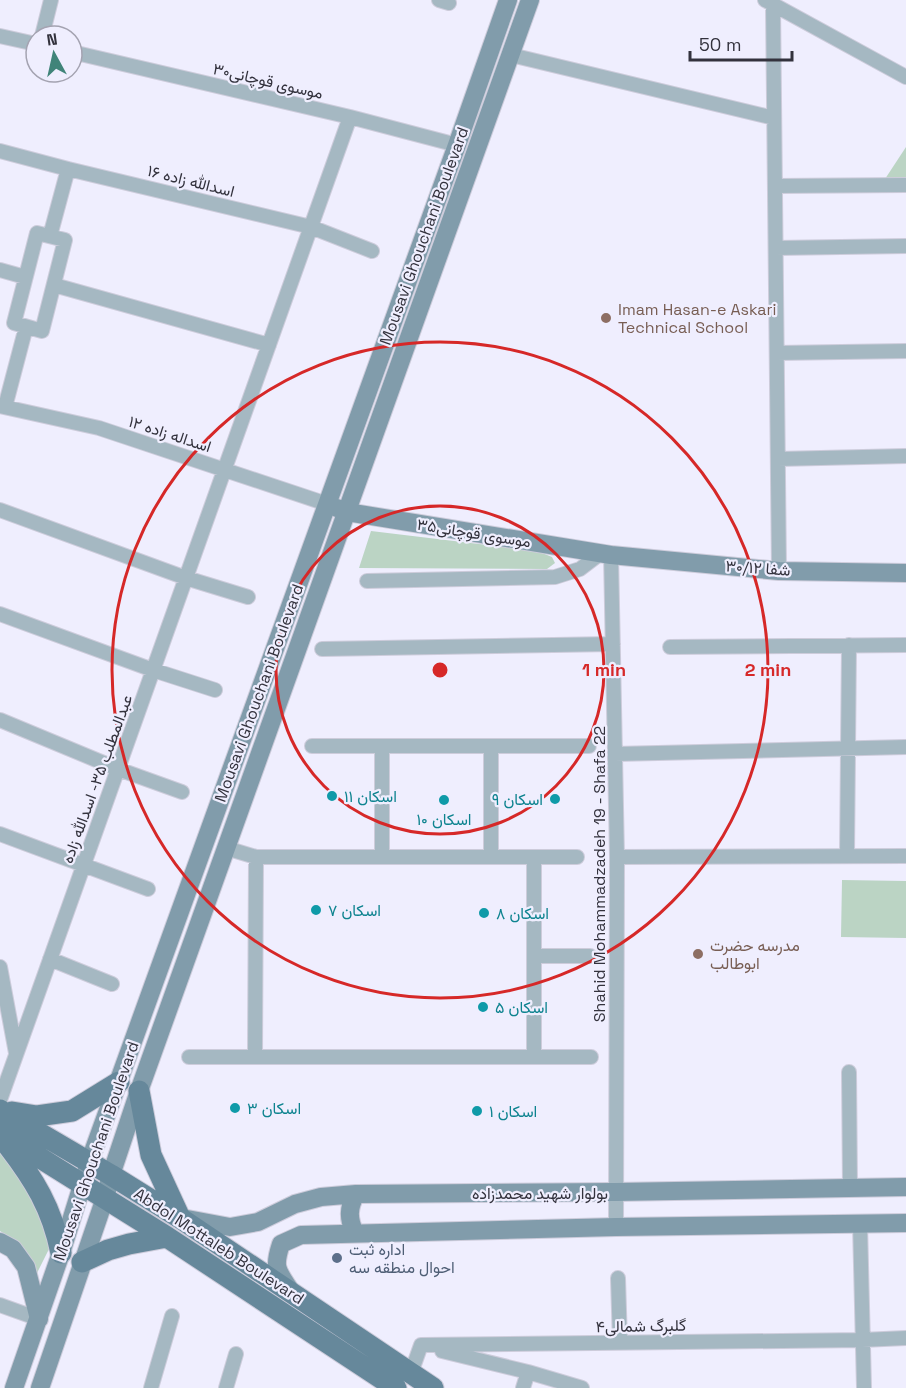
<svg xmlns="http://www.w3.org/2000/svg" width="906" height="1388" font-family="'Space Grotesk',Vazirmatn,sans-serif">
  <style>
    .green { fill: #bbd4c4 }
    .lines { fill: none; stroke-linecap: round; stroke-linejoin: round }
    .street-casing { stroke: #cdccdb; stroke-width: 16 }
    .secondary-casing { stroke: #cdccdb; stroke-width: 20 }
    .primary-casing { stroke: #cdccdb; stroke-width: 23 }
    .street { stroke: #a5b8c2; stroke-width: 14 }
    .secondary { stroke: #819cab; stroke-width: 18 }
    .primary { stroke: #66889b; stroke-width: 21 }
    .ring { fill: none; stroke: #d62828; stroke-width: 3 }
    .education-dot { fill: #8d6e63; stroke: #efeefe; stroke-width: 2 }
    .culture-dot { fill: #0f9aa8; stroke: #efeefe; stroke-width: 2 }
    .service-dot { fill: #5c6f8a; stroke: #efeefe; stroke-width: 2 }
    .labels { text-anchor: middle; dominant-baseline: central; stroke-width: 4.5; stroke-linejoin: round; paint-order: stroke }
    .street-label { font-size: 16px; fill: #33323d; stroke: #efeefe }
    .education-label { font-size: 16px; fill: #785e54; stroke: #efeefe; text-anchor: start }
    .culture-label { font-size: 16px; fill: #0d838f; stroke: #efeefe; text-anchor: start }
    .service-label { font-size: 16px; fill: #4e5e75; stroke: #efeefe; text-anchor: start }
    .centre { fill: #d62828; stroke: #efeefe; stroke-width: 3 }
    .ring-label { font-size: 18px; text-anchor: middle; font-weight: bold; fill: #d62828; stroke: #efeefe; stroke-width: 4.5; stroke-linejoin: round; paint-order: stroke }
  </style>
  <rect width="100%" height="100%" fill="#efeefe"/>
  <!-- green -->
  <path class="green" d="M906 147V179H885Z
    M371 531 537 551 552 557 555 563 547 569 359 568Z
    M842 880 906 881V938L841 937Z
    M0 1154 5 1156 47 1220 49 1249 37 1273C28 1253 18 1243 0 1231Z"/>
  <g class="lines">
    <!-- street casing -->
    <g class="street-casing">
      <path id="street" d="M439 0 449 3
        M765 0 906 77
        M773 5 779 571
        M0 36 36 44
        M42 36 51 0
        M72 52 350 117 457 145
        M511 55 774 118
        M0 151 68 169 311 227 372 251
        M775 186 906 185
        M37 233 65 240 42 331 14 323Z
        M50 236 68 169
        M776 248 906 246
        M0 270 25 277
        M54 285 269 345
        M777 353 906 351
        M0 406 99 428 327 504
        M5 407 26 327
        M778 459 906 456
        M0 510 186 578 248 597
        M611 555 617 857 616 1227
        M367 581 555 577 580 569 601 553
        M0 614 153 670 215 690
        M670 647 906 645
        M322 649 613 644
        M0 720 118 769 182 792
        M312 746H589
        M615 754 906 747
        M0 834 148 889
        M226 848 256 857H577
        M847 856 849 645
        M382 857V746
        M491 857V746
        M617 857 906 856
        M534 956H590
        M50 959 112 984
        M0 967 16 1053
        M189 1057H591
        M255 1057 256 857
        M534 1057V857
        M849 1072 850 1188
        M0 1100 350 117
        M860 1224 864 1388
        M618 1278 620 1343
        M0 1305 39 1319
        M421 1345 862 1340 906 1338
        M442 1351 528 1372 582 1388
        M411 1373 421 1345
        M151 1388 172 1316
        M226 1388 236 1354
        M523 1388 528 1372"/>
    </g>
    <!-- secondary casing -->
    <g class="secondary-casing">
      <path id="secondary" d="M337 508 347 512 611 555 779 571 906 573
        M182 1218 230 1227 258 1222 295 1204 321 1197 356 1194 615 1192 906 1187
        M355 1233C348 1219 348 1208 356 1194
        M0 1242 13 1249 26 1267 39 1319
        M290 1290C277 1270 273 1268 281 1244L301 1235 616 1227 906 1223
        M14 1388 61 1253 89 1163 457 145 508 0
        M40 1388 105 1198 111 1175 139 1091 530 0"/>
    </g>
    <!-- primary casing -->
    <g class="primary-casing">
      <path id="primary" d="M139 1091 151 1155 180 1218
        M0 1110 111 1175 180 1218 433 1388
        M12 1112 37 1116 72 1111 119 1082
        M0 1133 167 1237 396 1388
        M6 1143C34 1179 52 1208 61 1253
        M82 1262 108 1250 129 1244 167 1237"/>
    </g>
    <!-- street -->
    <use href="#street" class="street"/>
    <!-- secondary -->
    <use href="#secondary" class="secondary"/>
    <!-- primary -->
    <use href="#primary" class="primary"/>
  </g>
  <!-- distance rings -->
  <g class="ring">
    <circle cx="440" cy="670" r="164"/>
    <circle cx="440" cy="670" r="328"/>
  </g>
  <!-- markers -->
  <g class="education-dot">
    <circle cx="606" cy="318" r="6"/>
    <circle cx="698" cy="954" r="6"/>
  </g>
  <g class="culture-dot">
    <circle cx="332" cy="796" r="6"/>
    <circle cx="555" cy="799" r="6"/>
    <circle cx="444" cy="800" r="6"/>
    <circle cx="316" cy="910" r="6"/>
    <circle cx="484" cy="913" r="6"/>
    <circle cx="483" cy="1007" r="6"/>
    <circle cx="235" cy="1108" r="6"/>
    <circle cx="477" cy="1111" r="6"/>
  </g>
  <circle class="service-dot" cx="337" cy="1258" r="6"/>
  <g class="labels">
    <!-- street labels -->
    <g class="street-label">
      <text transform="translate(268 81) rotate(13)">موسوی قوچانی۳۰</text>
      <text transform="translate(191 181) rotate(14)">اسدالله زاده ۱۶</text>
      <text transform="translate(424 236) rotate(-70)">Mousavi Ghouchani Boulevard</text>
      <text transform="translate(170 434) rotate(18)">اسداله زاده ۱۲</text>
      <text transform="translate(474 533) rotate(9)">موسوی قوچانی۳۵</text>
      <text transform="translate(758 568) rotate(4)">شفا ۳۰/۱۲</text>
      <text transform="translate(259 693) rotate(-70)">Mousavi Ghouchani Boulevard</text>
      <text transform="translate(97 779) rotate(-70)">عبدالمطلب ۳۵- اسدالله زاده</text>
      <text transform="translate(599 874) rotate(-90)">Shahid Mohammadzadeh 19 - Shafa 22</text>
      <text transform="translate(96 1151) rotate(-71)">Mousavi Ghouchani Boulevard</text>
      <text x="540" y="1193">بولوار شهید محمدزاده</text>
      <text transform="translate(219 1246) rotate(33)">Abdol Mottaleb Boulevard</text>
      <text transform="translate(641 1326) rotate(-1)">گلبرگ شمالی۴</text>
    </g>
    <!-- education labels -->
    <g class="education-label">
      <text x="618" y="309">Imam Hasan-e Askari<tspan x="618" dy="18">Technical School</tspan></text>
      <text x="710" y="945">مدرسه حضرت<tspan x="710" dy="18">ابوطالب</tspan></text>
    </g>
    <!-- culture labels -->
    <g class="culture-label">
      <text x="344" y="796">اسکان ۱۱</text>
      <text x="543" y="799" text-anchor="end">اسکان ۹</text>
      <text x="444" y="819" text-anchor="middle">اسکان ۱۰</text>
      <text x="328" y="910">اسکان ۷</text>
      <text x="496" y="913">اسکان ۸</text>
      <text x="495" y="1007">اسکان ۵</text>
      <text x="247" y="1108">اسکان ۳</text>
      <text x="489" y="1111">اسکان ۱</text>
    </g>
    <!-- service labels -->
    <g class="service-label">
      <text x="349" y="1249">اداره ثبت<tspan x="349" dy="18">احوال منطقه سه</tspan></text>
    </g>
  </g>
  <circle cx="440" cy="670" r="9" class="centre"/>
  <g class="ring-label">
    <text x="604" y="676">1 min</text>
    <text x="768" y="676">2 min</text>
  </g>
  <!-- north arrow -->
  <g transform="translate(54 54) rotate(352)"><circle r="28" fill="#efeefe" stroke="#a4a3b1" stroke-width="1.5"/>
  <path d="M0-4.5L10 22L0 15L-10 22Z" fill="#408479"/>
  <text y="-9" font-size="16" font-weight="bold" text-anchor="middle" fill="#33323d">N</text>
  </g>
  <!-- scale -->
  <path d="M690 51v9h102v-9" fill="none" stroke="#33323d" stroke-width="3"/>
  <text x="699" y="51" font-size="18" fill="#33323d" stroke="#efeefe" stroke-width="4.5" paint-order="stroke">50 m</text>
</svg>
